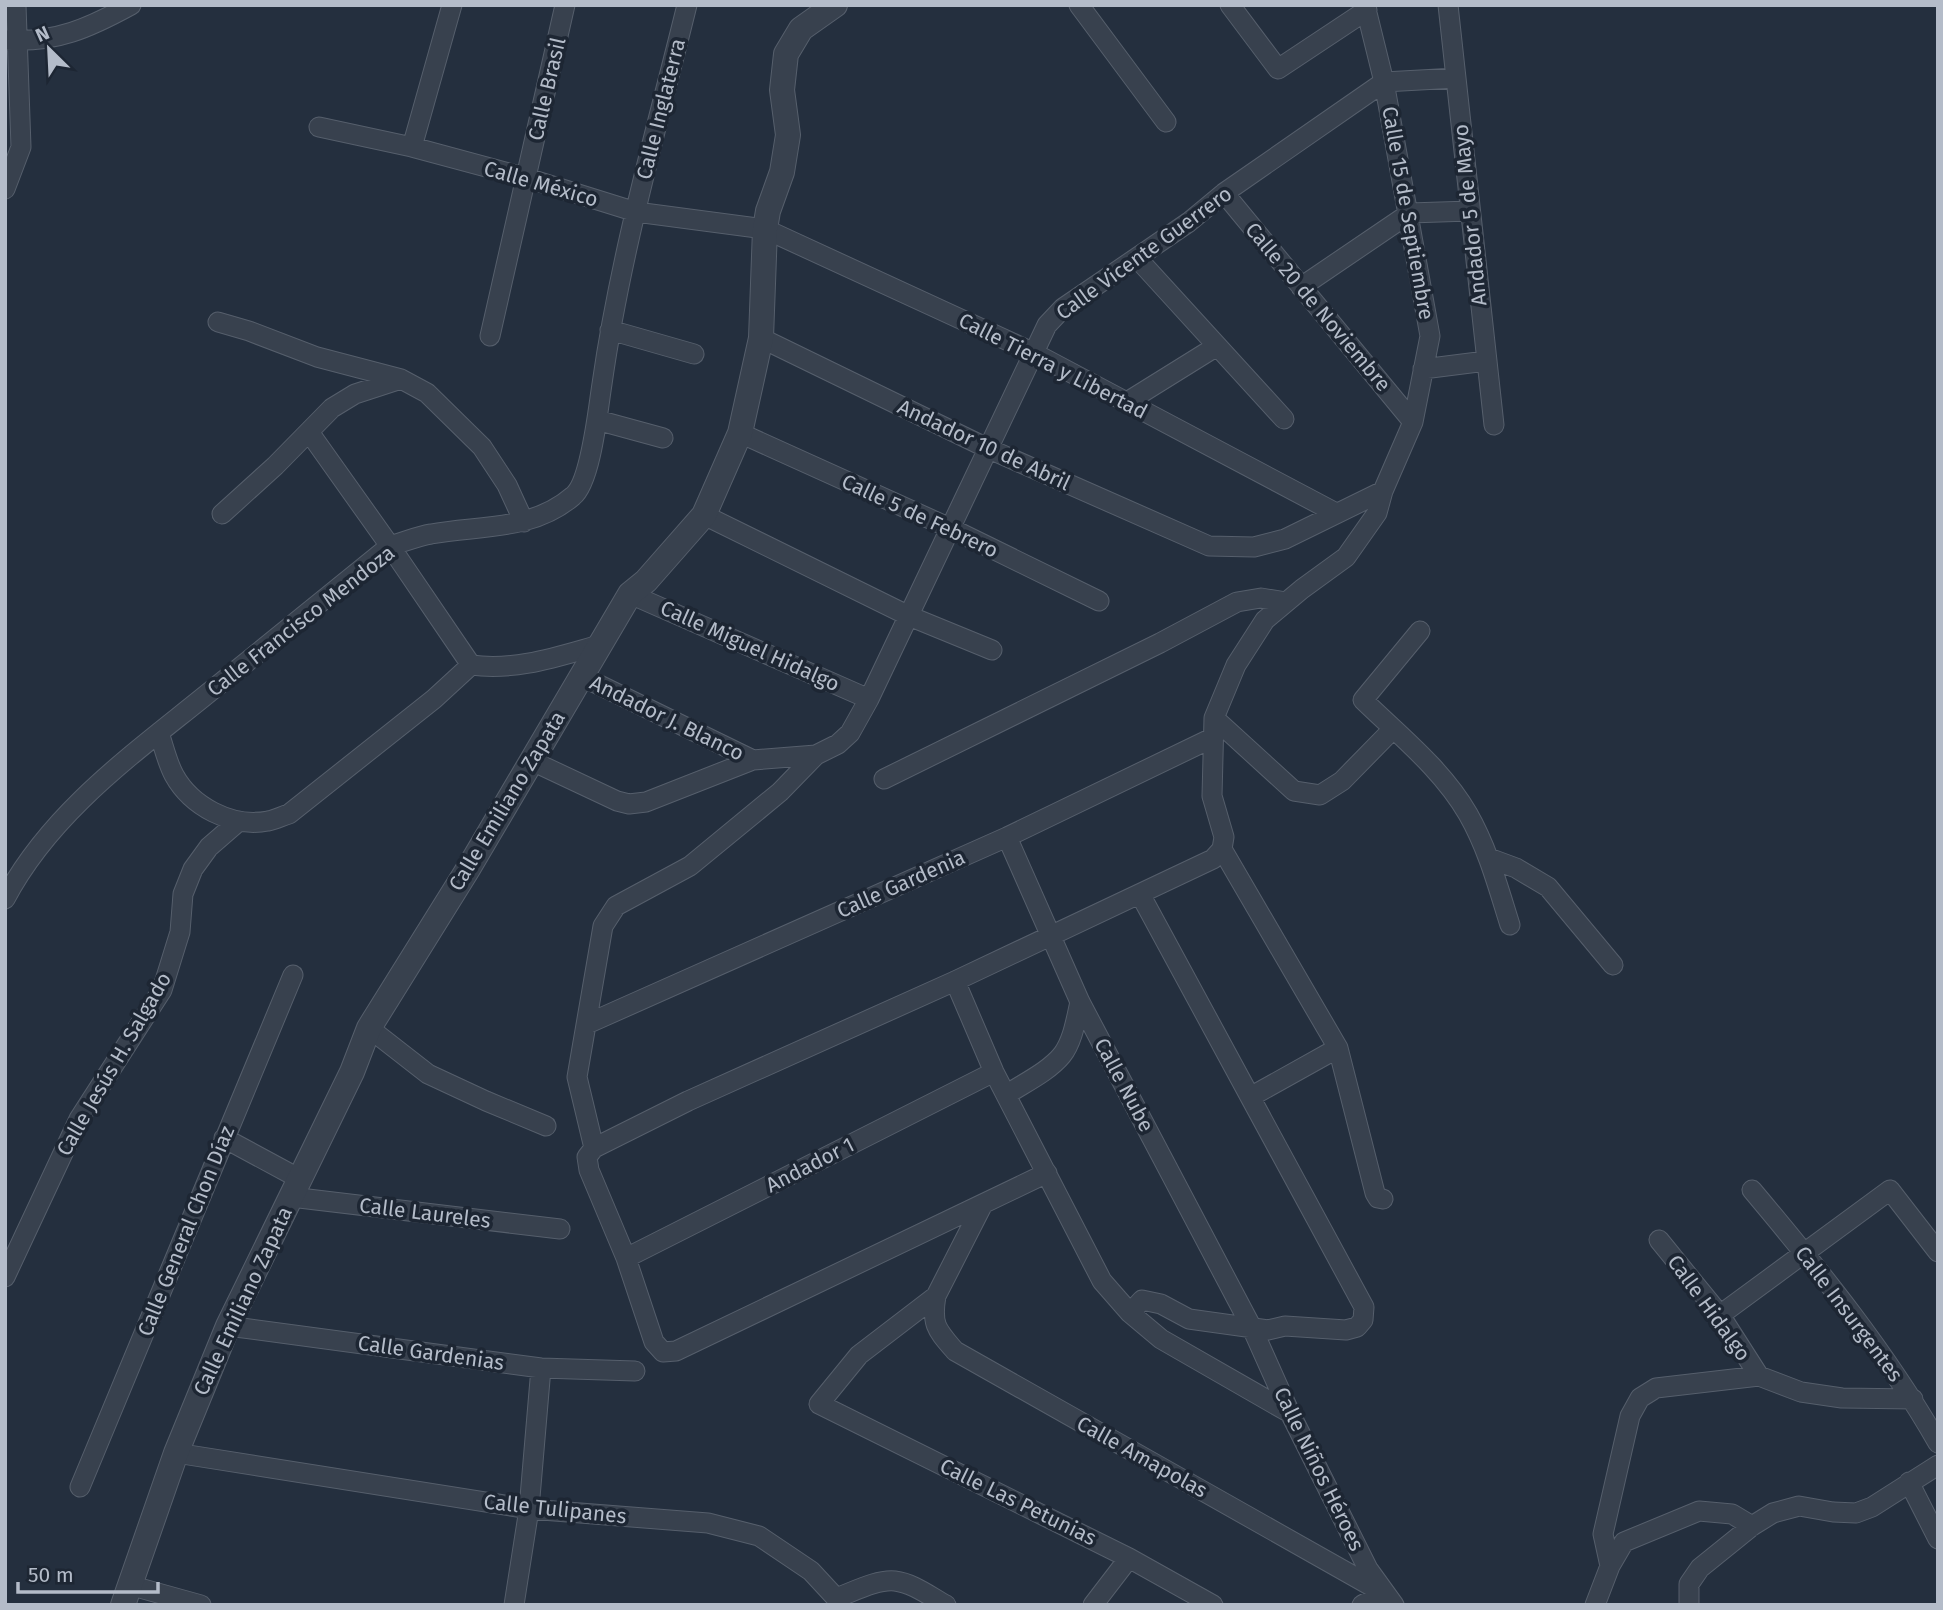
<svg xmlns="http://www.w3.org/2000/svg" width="1943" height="1610" font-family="'Fira Sans',sans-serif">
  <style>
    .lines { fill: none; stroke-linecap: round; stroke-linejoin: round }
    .minor-casing { stroke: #565f6c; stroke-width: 21 }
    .tertiary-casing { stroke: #565f6c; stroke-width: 26 }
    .minor { stroke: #38414e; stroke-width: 19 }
    .tertiary { stroke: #38414e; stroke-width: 24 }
    .labels { text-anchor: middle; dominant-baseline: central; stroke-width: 7; stroke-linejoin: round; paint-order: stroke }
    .street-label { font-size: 21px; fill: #b4bcc9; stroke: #1d2633 }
  </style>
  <rect width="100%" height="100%" fill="#242f3e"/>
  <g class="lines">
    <!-- minor casing -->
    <g class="minor-casing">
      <path id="minor" d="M1079 5 1166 122
        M1230 5 1278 69 1367 10
        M1365 5 1384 82 1430 336 1413 422 1383 491 1377 513 1346 557 1302 589 1265 620 1236 665 1214 718 1212 796 1224 837 1222 849 1338 1048 1375 1193 1378 1198 1383 1199
        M1448 5 1494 425
        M7 40C56 43 89 28 131 5
        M319 127 412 147 527 178 636 212 765 229 1032 352 1336 513
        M412 147 452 5
        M5 189 21 147 16 5
        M1224 193 1413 422
        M1137 258 1284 419
        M1301 287 1410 213 1470 211
        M218 322 249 331 317 357 401 379 427 393 482 447 507 485 524 522
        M610 330 694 354
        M490 336 565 5
        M761 338 987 448 1209 546 1254 547 1285 539 1383 491
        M1423 369 1486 361
        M1127 402 1217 346
        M597 420 663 438
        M309 432 390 546 471 665
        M740 433 950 528 1099 601
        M222 514 275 466 332 408 355 394 401 379
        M704 515 909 616 992 650
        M630 594 869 699
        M1420 631 1363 700C1400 736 1442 769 1468 814 1488 849 1498 887 1510 925
        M581 676 753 760
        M1214 718 1294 791 1320 795 1342 781 1393 729
        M159 733C164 747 167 762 174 775 191 806 231 828 268 821 275 820 282 816 289 814L434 699 471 665C516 671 556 657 599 645
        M532 761 617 801 629 804 646 802 753 760 816 755 838 744 850 733 869 699 1047 325 1063 308 1189 222 1224 193 1384 82 1456 78
        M884 779 1160 643 1237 602 1261 598 1286 602
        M1007 837 1080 1002 1252 1328 1290 1413 1368 1569 1394 1605
        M1489 858 1516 868 1548 887 1613 965
        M5 899C49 815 129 757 201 699 264 648 327 597 390 546 404 542 418 536 431 534 480 525 533 531 573 496 591 482 598 409 602 384 620 256 656 131 687 5
        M955 981 994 1072 1102 1281 1130 1313 1161 1339 1290 1413
        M587 1024 1007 837 1212 738
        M369 1028 428 1074 486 1101 546 1126
        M1006 1095C1024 1083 1048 1072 1062 1055 1073 1041 1076 1019 1080 1002
        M1252 1096 1338 1048
        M224 1138 300 1179
        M594 1148 577 1077 603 926 616 906 690 866 780 792 816 755
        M1047 1173 676 1351 663 1352 654 1342 626 1258 589 1170 587 1157 594 1148 688 1101 955 981 1213 859 1222 849
        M1752 1190C1820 1271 1886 1352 1938 1443
        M291 1197 560 1229
        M983 1204 936 1296 859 1355 819 1404 1129 1558 1213 1605
        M1659 1240 1720 1315 1759 1376
        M626 1258 994 1072
        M5 1277 79 1119 162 990 180 932 183 894 193 869 209 847 239 821
        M936 1296C931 1325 937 1330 955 1351L1380 1591
        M1130 1313 1142 1300 1161 1304 1189 1319 1268 1330 1285 1326 1346 1330 1357 1327 1363 1320 1364 1307 1140 894
        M1720 1315 1890 1190 1938 1252
        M228 1326 541 1368 635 1371
        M176 1453 529 1509 708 1523 759 1536 811 1571 836 1598C853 1592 877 1579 895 1581 913 1583 931 1597 946 1605
        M1909 1482 1938 1539
        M80 1487 293 975
        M1610 1566 1603 1534 1630 1416 1640 1398 1656 1388 1759 1376 1801 1392 1842 1398 1913 1399
        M129 1585 201 1605
        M514 1605 529 1509 541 1368
        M1093 1605 1129 1558
        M1362 1605 1384 1593
        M1595 1605 1610 1566 1624 1542 1699 1511 1732 1514 1752 1526
        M1689 1605V1584L1700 1568 1752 1526 1773 1513 1799 1506 1833 1512 1856 1513 1872 1507 1938 1465"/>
    </g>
    <!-- tertiary casing -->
    <g class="tertiary-casing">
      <path id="tertiary" d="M123 1605 176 1453 228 1326 352 1072 369 1028 468 869 630 594 646 581 704 515 740 433 761 338 765 229 768 211 782 172 788 135 782 90 786 54 801 29 835 5"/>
    </g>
    <!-- minor -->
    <use href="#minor" class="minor"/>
    <!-- tertiary -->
    <use href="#tertiary" class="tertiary"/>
  </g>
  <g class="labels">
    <!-- street labels -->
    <g class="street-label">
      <text transform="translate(547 89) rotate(-77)">Calle Brasil</text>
      <text transform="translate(661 109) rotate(-76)">Calle Inglaterra</text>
      <text transform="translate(541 184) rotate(16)">Calle México</text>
      <text transform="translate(1408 213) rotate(80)">Calle 15 de Septiembre</text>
      <text transform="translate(1470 215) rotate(-96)">Andador 5 de Mayo</text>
      <text transform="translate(1144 253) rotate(-36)">Calle Vicente Guerrero</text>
      <text transform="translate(1318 307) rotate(50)">Calle 20 de Noviembre</text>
      <text transform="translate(1053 366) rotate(27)">Calle Tierra y Libertad</text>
      <text transform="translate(984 445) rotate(25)">Andador 10 de Abril</text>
      <text transform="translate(920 516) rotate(25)">Calle 5 de Febrero</text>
      <text transform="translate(301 621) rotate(-38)">Calle Francisco Mendoza</text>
      <text transform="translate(750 646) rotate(24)">Calle Miguel Hidalgo</text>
      <text transform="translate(667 718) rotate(26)">Andador J. Blanco</text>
      <text transform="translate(507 801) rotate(-59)">Calle Emiliano Zapata</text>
      <text transform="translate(901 884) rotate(-24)">Calle Gardenia</text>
      <text transform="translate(114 1064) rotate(-60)">Calle Jesús H. Salgado</text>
      <text transform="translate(1124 1085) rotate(62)">Calle Nube</text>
      <text transform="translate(810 1165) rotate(-27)">Andador 1</text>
      <text transform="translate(425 1213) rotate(7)">Calle Laureles</text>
      <text transform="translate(186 1231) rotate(-68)">Calle General Chon Díaz</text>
      <text transform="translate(243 1301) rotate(-65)">Calle Emiliano Zapata</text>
      <text transform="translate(1709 1308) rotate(54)">Calle Hidalgo</text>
      <text transform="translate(1849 1314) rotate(53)">Calle Insurgentes</text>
      <text transform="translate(431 1353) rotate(8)">Calle Gardenias</text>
      <text transform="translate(1142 1457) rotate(29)">Calle Amapolas</text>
      <text transform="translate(1319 1469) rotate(64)">Calle Niños Héroes</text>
      <text transform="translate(1018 1502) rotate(26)">Calle Las Petunias</text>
      <text transform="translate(555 1509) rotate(6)">Calle Tulipanes</text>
    </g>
  </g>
  <!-- border -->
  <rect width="1943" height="1610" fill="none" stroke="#b4bcc9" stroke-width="14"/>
  <!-- north arrow -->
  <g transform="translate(49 49) rotate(336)" stroke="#1d2633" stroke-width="5" paint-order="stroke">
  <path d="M0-5L12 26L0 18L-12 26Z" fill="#b4bcc9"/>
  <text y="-10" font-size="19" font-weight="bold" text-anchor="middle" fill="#b4bcc9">N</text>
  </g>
  <!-- scale -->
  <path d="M18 1582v10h140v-10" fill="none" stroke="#b4bcc9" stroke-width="3.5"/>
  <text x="28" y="1582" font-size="21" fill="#b4bcc9" stroke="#1d2633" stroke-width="5" paint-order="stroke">50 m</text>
</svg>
